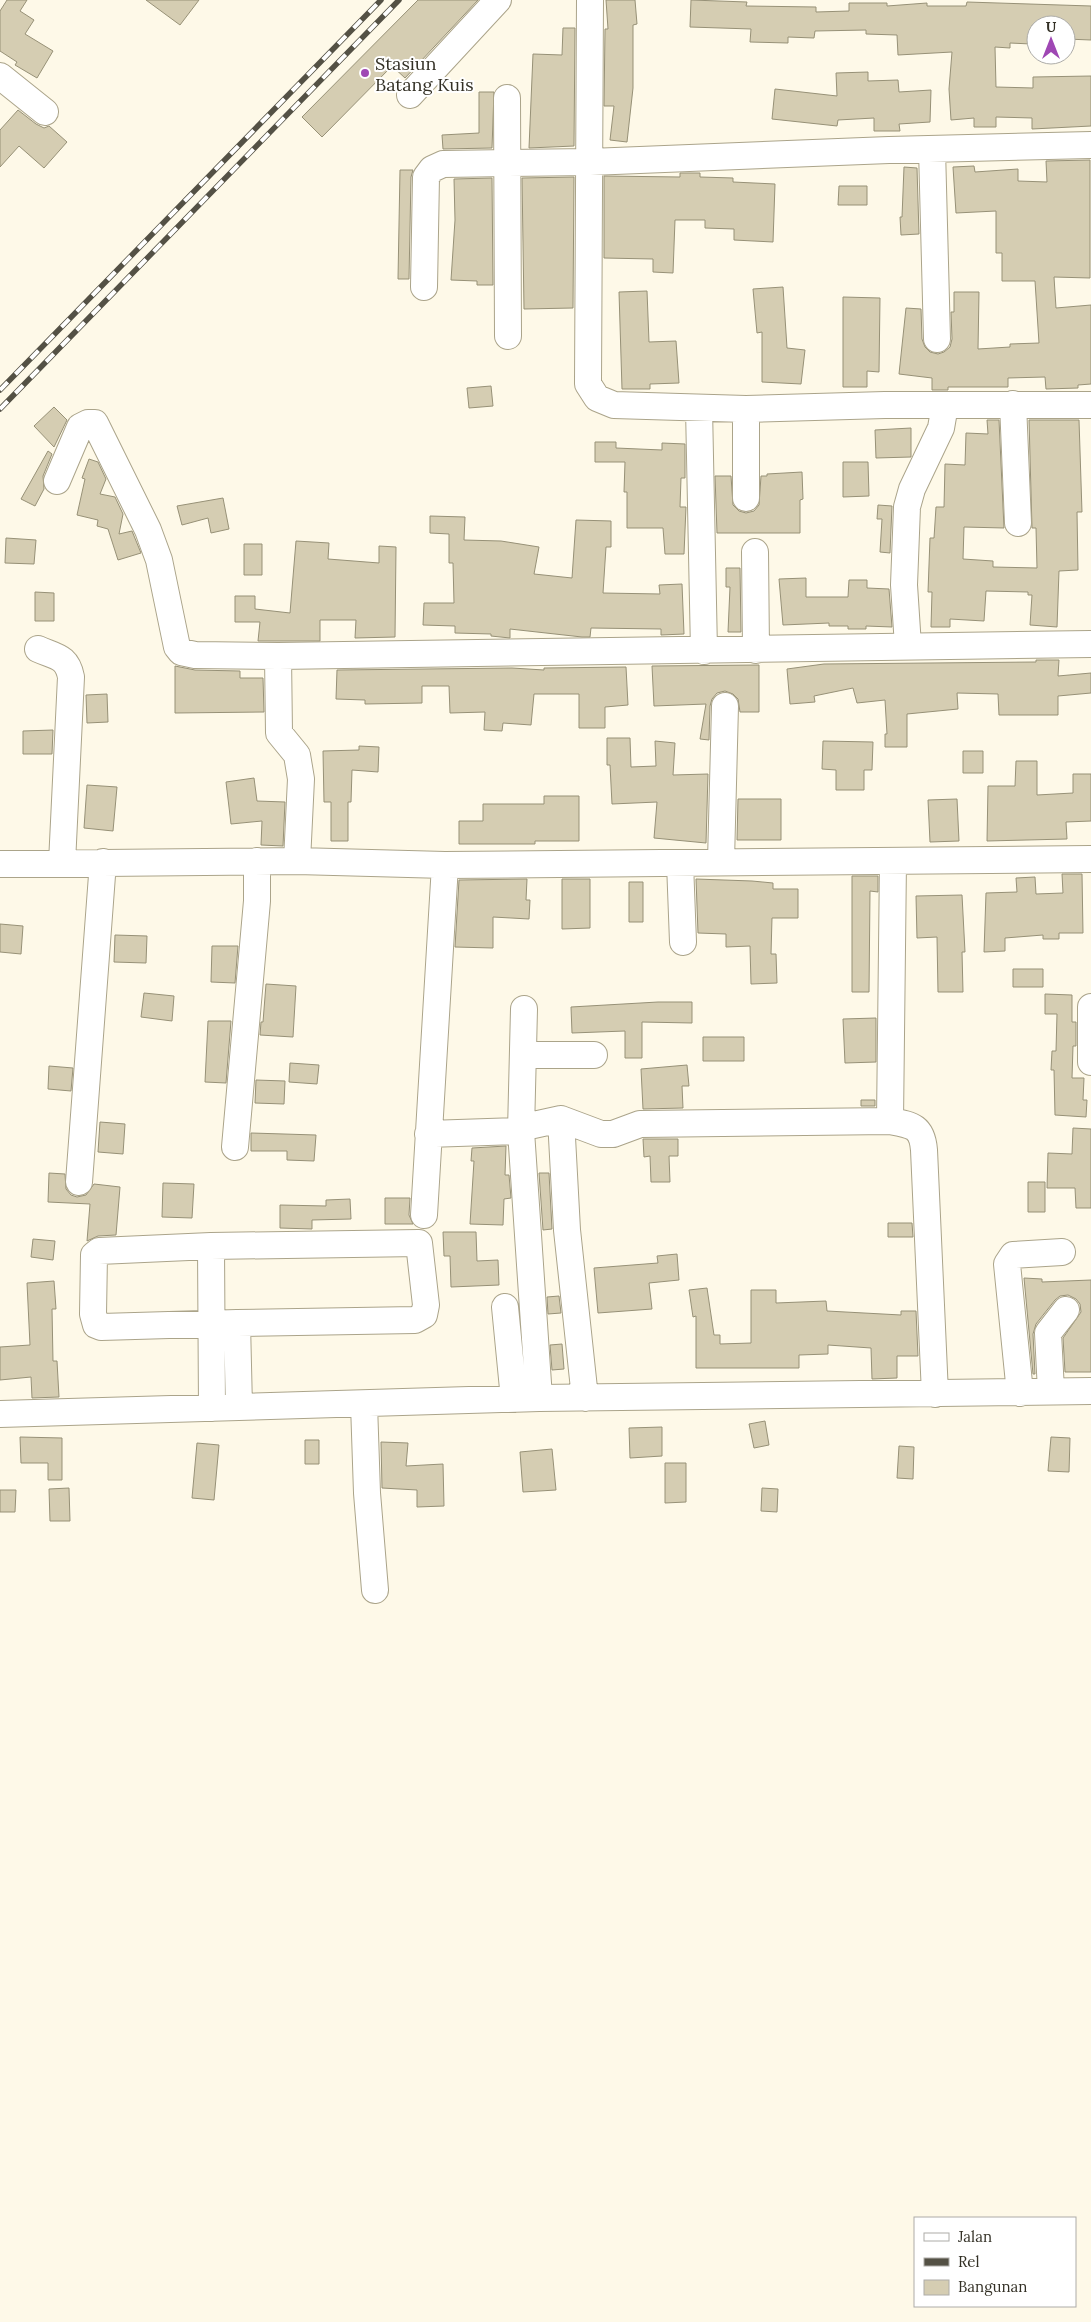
<svg xmlns="http://www.w3.org/2000/svg" width="1091" height="2322" font-family="Lora,serif">
  <style>
    .building { fill: #d5cdb2; stroke: #979177 }
    .lines { fill: none; stroke-linecap: round; stroke-linejoin: round }
    .minor-casing { stroke: #aba48a; stroke-width: 28 }
    .minor { stroke: #fff; stroke-width: 26 }
    .rail-casing { stroke: #545145; stroke-width: 5.5 }
    .rail { stroke: #fff; stroke-width: 4; stroke-dasharray: 11; stroke-linecap: butt }
    .poi-dot { fill: #9f47b4; stroke: #fff; stroke-width: 2 }
    .labels { text-anchor: middle; dominant-baseline: central; stroke-width: 4; stroke-linejoin: round; paint-order: stroke }
    .poi-label { font-size: 18px; fill: #333025; stroke: #fff; text-anchor: start }
  </style>
  <rect width="100%" height="100%" fill="#fef9e8"/>
  <!-- building -->
  <path class="building" d="M7 0H27L20 11 34 20 25 34 53 51 37 78 15 65 17 62 0 51V11Z
    M146 0H199L180 25Z
    M418 0H478L405 78 392 66 322 137 302 117Z
    M606 0H635L637 24 633 25V88L627 142 610 140 614 106H604L605 29H608Z
    M691 0 747 2 746 6 816 7V12L849 11V3H887V6L927 3V6H966L967 2 1091 6V40L1066 39V25H1032L1031 44 1010 43V48L995 47 996 87 1033 88V77L1091 76V126L1032 129V118L996 117V127H974V118L951 120 949 89 952 52 898 55 897 35 866 34V30L815 31 814 38 788 37V43L750 42 751 29 690 27Z
    M563 28H575L574 146 529 148 533 54 562 55Z
    M868 72V81L898 80 899 92 931 90 930 122 899 124 900 131H874V118L838 120 837 126 772 119 775 89 837 96 836 73Z
    M479 92H494L492 148 443 149 442 135 479 133Z
    M18 110 36 124 44 128 49 126 67 142 44 168 19 146 0 167V130Z
    M1090 160V278L1054 277 1056 308 1091 305V384L1078 385V388L1046 389 1045 377 1008 378V387H948V390H932V378L899 374 906 308 921 309 922 339 925 347 930 352 938 354 944 352 950 347 952 339 951 312H954V292H979L978 349 1010 347V344L1039 343 1035 281H1002V253H996V211L956 213 953 167 974 166 975 172 1018 169V181L1047 182 1046 161Z
    M904 167 917 168 919 234 901 235 900 217H902Z
    M400 170H413L411 177 409 279H398Z
    M680 173H700V177L733 178V182L775 184 773 242 734 240V229L705 228V220H675L673 273 653 272V259L604 258V176L680 177Z
    M574 177 573 308 524 309 522 178Z
    M492 178 493 285H477V281L451 280 455 220 454 179Z
    M839 186H867V205H838Z
    M783 287 787 348 805 350 801 384 762 382V332L757 333 753 289Z
    M647 291 649 342 676 341 679 383 650 384V389H622L619 292Z
    M843 297 880 298 879 372 867 371V387H843Z
    M491 386 493 406 469 408 467 388Z
    M54 407 67 420 54 447 34 426Z
    M987 420H999L1004 528 964 527 963 559 993 561V567L1037 568 1036 528H1032L1029 420H1079L1082 512H1077L1078 570 1059 571 1057 627 1030 625 1032 595H1028V592L986 591 984 621 950 619V627H931L932 592H928L930 538H934L936 507H944L945 464 965 465 966 433 988 434Z
    M911 428V457L876 458 875 430Z
    M595 442H616V448L662 450V443L685 444V478H681L680 507H686L684 554H665L663 528H627V492H624L625 462H595Z
    M48 451 52 454 43 476 44 489 35 506 21 499Z
    M89 459 98 462 106 479 100 494 115 497 123 514 119 534 132 531 141 553 118 560 108 529 97 526 98 520 77 515 85 479 82 478Z
    M843 462H868L869 496 843 497Z
    M802 472 803 499 800 500V533H717L715 476H731L733 505 739 511 746 513 754 511 759 505 761 476H767V474Z
    M223 498 229 529 211 533 208 518 182 525 177 506Z
    M878 505 892 506 890 553 880 552 882 519H877Z
    M430 516 465 517 464 540 501 541 539 547 534 574 572 578 576 520 611 521V547H606L603 593 660 594 659 585 682 584 684 634 661 635V629L591 628 590 637H582L510 629V638L491 636V634L455 633V626L423 625 424 603H454L453 563H449V534L430 533Z
    M6 538 36 540 34 564 5 563Z
    M296 541 329 543 328 559 379 563V546L396 547 395 637 355 638 356 620H320V641H258L260 622H235V596H255V609L290 613Z
    M244 544H262V575H244Z
    M726 568H740L741 632H728L730 587H726Z
    M806 578V597H848L849 580H867V588L889 589 892 627 866 626V629H848V626H829V623L783 625 779 579Z
    M35 592 54 593V621H35Z
    M1036 660H1059L1058 676 1091 673V693L1058 696V715H999L998 694 957 693 958 709 907 714V747H885V734H887L885 700 857 703 853 688 814 696 815 702 790 704 787 669 824 664 1036 662Z
    M759 665V712H740L738 699 733 694 725 691 717 693 712 699 710 706 709 740 700 739 706 704 654 706 652 666Z
    M175 666 195 670 240 671V678H263L264 712 175 713Z
    M626 667 628 705 605 707V728H579V694H534L531 725 503 723 502 731 484 730 485 712 450 713 449 686H422V703L365 704V700L336 699 337 670 512 668 544 670V668Z
    M107 694 108 722 87 723 86 695Z
    M53 730 52 754H23V731Z
    M607 738H630L631 767 656 766 655 741 675 743 673 775 708 774 706 843 654 838 657 802 612 804 610 765H607Z
    M823 741 873 742 872 770H864V790H836V770L822 769Z
    M359 746 379 747 378 772 352 770 351 802H348V841H331V802H324L323 751 359 750Z
    M963 751H983V773H963Z
    M1016 761H1037V795L1073 793V774H1091V821L1066 822 1067 839 987 841 988 786H1015Z
    M254 778 257 801 285 802 283 846 261 845 262 821 231 824 226 782Z
    M87 785 117 787 113 831 84 828Z
    M544 796H579V841H535V844H459V821H483V804H544Z
    M738 799H781V840H737Z
    M957 799 959 841 930 842 928 800Z
    M1062 874H1082L1083 933H1059V939H1043V935L1005 938V951L984 952 986 893 1017 892 1016 878 1035 877 1036 894 1063 893Z
    M852 876H878V892L870 891 869 992H852Z
    M527 879 526 900H530L529 919 493 917V948L455 947 459 880Z
    M562 879H590V928L562 929Z
    M696 879 752 881 773 883V889H798V918H772L771 954H776L777 983 751 984 750 946 726 947V934L698 933Z
    M629 882H643V922H629Z
    M962 895 965 952H962L963 992H938L937 937 917 938 916 896Z
    M0 924 23 926 21 954 0 952Z
    M115 935 147 936 146 963 114 962Z
    M212 946H238L235 983 211 982Z
    M1013 969H1043V987H1013Z
    M266 984 296 986 293 1037 260 1035 261 1022H263Z
    M144 993 174 996 172 1021 141 1017Z
    M1045 994 1072 995V1022H1076V1046H1073L1072 1078H1084L1083 1100H1087L1086 1117 1055 1115 1054 1070H1051L1052 1051H1056L1057 1014H1045Z
    M658 1002H692V1023L642 1022V1058H625V1031L572 1033 571 1007Z
    M876 1018V1062L845 1063 843 1019Z
    M208 1021H231L226 1083 205 1082Z
    M703 1037H744V1061H703Z
    M290 1063 319 1065 317 1084 289 1082Z
    M687 1065 689 1086H682L683 1108 643 1109 641 1069Z
    M49 1066 73 1068 71 1091 48 1089Z
    M256 1080 285 1081 284 1104 255 1103Z
    M861 1100H875V1106H861Z
    M100 1122 125 1124 123 1154 98 1152Z
    M1073 1128 1091 1129V1208H1076L1075 1188H1047L1048 1153 1072 1154Z
    M251 1133 316 1135 314 1161 287 1160V1151H251Z
    M643 1139H678V1156H669L670 1182H651L650 1156 644 1157Z
    M506 1146 505 1175H509L511 1198 504 1199 503 1225 470 1224 474 1161H471L472 1148Z
    M49 1173 65 1174 66 1189 71 1195 77 1197 86 1195 94 1184 120 1187 116 1235 98 1236 87 1241 90 1204 48 1202Z
    M539 1173H549L552 1229 543 1230Z
    M1028 1182H1045V1212H1028Z
    M163 1183 194 1184 192 1218 162 1217Z
    M385 1198H410L409 1215 413 1224H385Z
    M350 1199 351 1219 312 1220V1229L280 1228V1205L326 1206V1200Z
    M888 1223H912L913 1237H888Z
    M443 1232H476L477 1261 498 1260 499 1285 451 1287 450 1256H444Z
    M33 1239 55 1241 53 1260 31 1257Z
    M677 1254 679 1280 649 1283 652 1309 598 1313 594 1268 658 1263 657 1256Z
    M1024 1278 1042 1279V1282L1091 1280V1372H1065L1063 1338 1081 1312 1080 1304 1076 1299 1068 1295 1060 1296 1055 1300 1036 1324 1033 1334 1035 1374H1033Z
    M54 1281 56 1309H52L53 1361H57L59 1397 32 1398 31 1377 0 1380V1347L30 1345 27 1283Z
    M707 1288 714 1335H720V1344L751 1343V1290H776V1303L826 1301 827 1311 901 1315V1311H916L918 1356H897V1378L872 1379 871 1348 828 1345V1354L799 1355V1368H696V1316L693 1317 689 1290Z
    M559 1296 561 1313 548 1314 547 1297Z
    M562 1344 564 1369 552 1370 550 1345Z
    M765 1421 769 1445 754 1448 749 1424Z
    M662 1427V1456L630 1458 629 1428Z
    M20 1437 62 1438V1480H48V1463H21Z
    M1051 1437 1070 1438 1069 1472 1048 1471Z
    M305 1440H319V1464H305Z
    M381 1442 408 1443 406 1466 443 1464 444 1506 417 1507V1490L382 1488Z
    M197 1443 219 1445 214 1500 192 1498Z
    M899 1446 914 1447 913 1479 897 1478Z
    M552 1449 556 1490 523 1492 520 1452Z
    M665 1463H686V1502L665 1503Z
    M69 1488 70 1521H50L49 1489Z
    M762 1488 778 1489 777 1512 761 1511Z
    M0 1490H16L15 1512H0Z"/>
  <g class="lines">
    <!-- minor casing -->
    <g class="minor-casing">
      <path id="minor" d="M590 0 588 384 597 398 614 405 746 409 885 405H1091
        M0 76 45 112
        M410 95 498 0
        M507 98 508 336
        M932 149 937 339
        M424 287 426 177 432 169 443 164 590 162 889 150 1091 145
        M1013 404 1018 523
        M699 408 704 651
        M746 409V498
        M57 481 80 427 88 423H95L148 530 159 560 177 647 181 652 195 655 278 656C549 653 820 649 1091 644
        M755 552 756 650
        M908 646 904 585 907 507 912 489 941 428 945 405
        M38 649C56 657 67 656 71 677L62 863
        M278 656 279 733 297 755 301 779 297 861
        M721 861 725 706
        M680 863 683 942
        M0 864 297 861 445 865 1091 859
        M1091 1007V1062
        M524 1009 521 1131 539 1398
        M523 1055H594
        M561 1119 567 1230 585 1398
        M890 1121 893 861
        M428 1134 521 1131 529 1126 561 1119 601 1134H613L640 1124 890 1121C912 1125 922 1126 924 1150L935 1394
        M235 1147 257 901V861
        M79 1182 103 862
        M424 1215 445 865
        M211 1246 99 1251 94 1255 93 1314 96 1325 101 1327 237 1323 415 1320 424 1315 426 1305 419 1243 211 1246 212 1408
        M505 1307 514 1399
        M237 1323 239 1407
        M1051 1391 1048 1333 1066 1310
        M1020 1393 1007 1264 1013 1255 1062 1252
        M364 1404 367 1493 375 1590
        M0 1414 539 1398 1091 1391"/>
    </g>
    <!-- minor -->
    <use href="#minor" class="minor"/>
    <!-- rail casing -->
    <g class="rail-casing">
      <path id="rail" d="M0 390 381 0
        M0 409 399 0"/>
    </g>
    <!-- rail -->
    <use href="#rail" class="rail"/>
  </g>
  <!-- markers -->
  <circle class="poi-dot" cx="365" cy="73" r="5"/>
  <g class="labels">
    <!-- poi labels -->
    <g class="poi-label">
      <text x="375" y="63">Stasiun<tspan x="375" dy="21">Batang Kuis</tspan></text>
    </g>
  </g>
  <!-- legend -->
  <rect x="914" y="2217" width="162" height="90" fill="#ffffff" stroke="#adaca8"/>
  <rect x="924" y="2233" width="25" height="8" fill="#ffffff" stroke="#adaca8"/>
  <text x="958" y="2242" font-size="15" fill="#333025">Jalan</text>
  <rect x="924" y="2258" width="25" height="8" fill="#545145" stroke="#adaca8"/>
  <text x="958" y="2267" font-size="15" fill="#333025">Rel</text>
  <rect x="924" y="2280" width="25" height="15" fill="#d5cdb2" stroke="#adaca8"/>
  <text x="958" y="2292" font-size="15" fill="#333025">Bangunan</text>
  <!-- north arrow -->
  <g transform="translate(1051 40)"><circle r="24" fill="#ffffff" stroke="#adaca8"/>
  <path d="M0-4L9 19L0 12L-9 19Z" fill="#9f47b4"/>
  <text y="-8" font-size="14" font-weight="bold" text-anchor="middle" fill="#333025">U</text>
  </g>
</svg>
